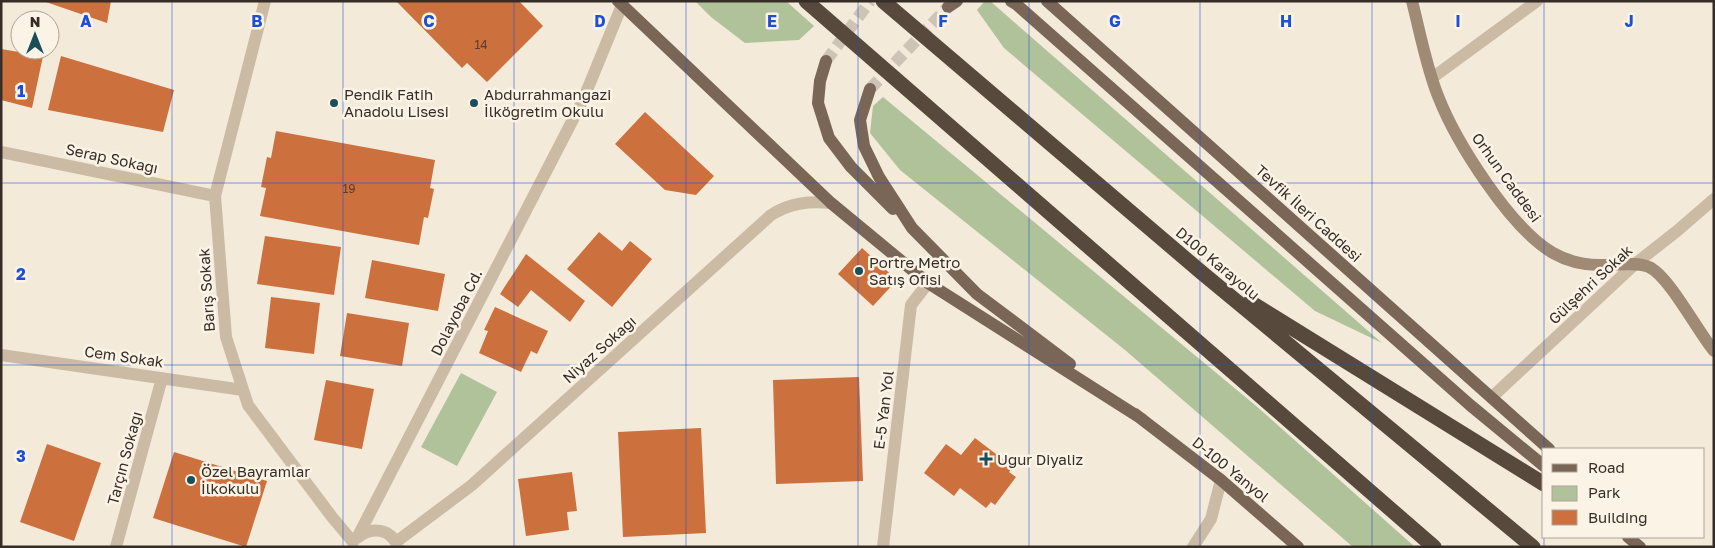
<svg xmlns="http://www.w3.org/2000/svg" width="1715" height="548" font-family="'Golos Text',sans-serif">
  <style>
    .green { fill: #b0c299 }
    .building { fill: #cc703e }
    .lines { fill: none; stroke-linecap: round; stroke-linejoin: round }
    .primary-tunnel { stroke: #cdc4b6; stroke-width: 12; stroke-dasharray: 12 6; stroke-linecap: butt }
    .street { stroke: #cbbba5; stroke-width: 12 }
    .secondary { stroke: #9f8a76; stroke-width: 12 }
    .primary { stroke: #7a6657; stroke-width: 12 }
    .highway { stroke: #58493d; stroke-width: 15 }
    .grid { fill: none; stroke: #1d4ed8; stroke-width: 1; stroke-opacity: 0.55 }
    .poi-dot { fill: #1a4f5a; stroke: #faf3e6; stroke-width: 2 }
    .labels { text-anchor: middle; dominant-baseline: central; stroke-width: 5; stroke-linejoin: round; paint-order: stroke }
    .number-label { font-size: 12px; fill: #5c3e2d }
    .poi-label { font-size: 15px; fill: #372d27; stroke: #faf3e6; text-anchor: start }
    .street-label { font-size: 15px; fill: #372d27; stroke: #faf3e6 }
    .grid-label { font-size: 16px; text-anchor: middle; font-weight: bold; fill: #1d4ed8; stroke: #faf3e6; stroke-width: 5; stroke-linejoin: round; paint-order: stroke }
  </style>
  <rect width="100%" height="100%" fill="#f3eada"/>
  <!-- green -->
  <path class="green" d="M695 1H786L814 26 799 40 745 43 711 17Z
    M985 1H990L1382 343 1315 311 1004 48 977 10Z
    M883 97 1255 405 1415 547H1353L1125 350 900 170 870 133 873 106Z
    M461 373 497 392 457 466 421 447Z"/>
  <!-- building -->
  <path class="building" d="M43 1H111L107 23Z
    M396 1H519L543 26 487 82 467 63 462 68Z
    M1 49 43 56 32 108 1 100Z
    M61 56 174 90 163 132 48 110Z
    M645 112 714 176 696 195 665 190 615 144Z
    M276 131 435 160 430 188 434 189 428 218 424 217 419 245 260 216 266 188 261 187 267 157 271 158Z
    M599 232 622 251 630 241 652 259 612 307 567 269Z
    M265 236 341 247 334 295 257 284Z
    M862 248 897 280 873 306 838 274Z
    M526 254 585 301 570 322 531 290 518 307 500 294Z
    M372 260 445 274 438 311 365 298Z
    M271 297 320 303 314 354 265 348Z
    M495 307 548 331 537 354 531 351 521 372 479 353 488 331 484 330Z
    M347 313 409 323 402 366 340 356Z
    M859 377 863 481 776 484 773 380Z
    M326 380 374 389 362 449 314 440Z
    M701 428 706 533 623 537 618 432Z
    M975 438 1013 467 1009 472 1016 477 995 505 991 502 986 508 960 488 954 496 924 473 946 444 961 455Z
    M47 444 101 463 74 541 20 522Z
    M174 452 267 481 246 547 153 518Z
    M572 472 577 511 567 512 569 530 526 536 518 479Z"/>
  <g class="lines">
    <!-- primary-tunnel -->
    <path class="primary-tunnel" d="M826 61 870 1
      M870 89 948 7"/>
    <!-- street -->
    <path class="street" d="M265 1 215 196 226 337 248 405 332 517 353 542
      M1432 78 1537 1
      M1 152 215 196
      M1 355 243 390
      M1492 397 1635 264 1677 231 1714 199
      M357 538 583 100 622 5
      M357 538C371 526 391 528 398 547
      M396 542 472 485 771 215C790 203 808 201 831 203
      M116 547 162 378
      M883 547 911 305 928 283
      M1193 547 1211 519 1221 480"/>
    <!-- secondary -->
    <path class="secondary" d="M1412 1C1420 32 1426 66 1438 96 1456 142 1510 228 1553 253 1567 261 1584 265 1600 265 1616 266 1634 261 1649 267 1669 276 1698 332 1714 351"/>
    <!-- primary -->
    <path class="primary" d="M618 1 831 203 928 283 1142 419
      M1011 1 1016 4 1470 405 1544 466
      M1047 1 1549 449
      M948 7 957 1
      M826 61 820 81 818 103 829 138 851 167 893 209
      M870 89 860 120 864 146 879 177 912 228 977 294 1070 364
      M1135 414 1221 480 1298 547
      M1628 537 1640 547"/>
    <!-- highway -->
    <path class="highway" d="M806 1 1434 547
      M883 1 1201 272 1533 547
      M1250 302 1544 484"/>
  </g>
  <!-- grid -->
  <path class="grid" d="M172 1V547M343 1V547M514 1V547M686 1V547M858 1V547M1029 1V547M1200 1V547M1372 1V547M1544 1V547M1 183H1714M1 365H1714"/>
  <!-- markers -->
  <g class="poi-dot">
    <circle cx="334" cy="103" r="5"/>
    <circle cx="474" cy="103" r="5"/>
    <circle cx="859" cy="271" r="5"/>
    <path d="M983.5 451.5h5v5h5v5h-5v5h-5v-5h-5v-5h5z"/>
    <circle cx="191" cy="480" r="5"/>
  </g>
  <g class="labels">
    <!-- number labels -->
    <g class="number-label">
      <text x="481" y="44">14</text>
      <text x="349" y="188">19</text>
    </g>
    <!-- poi labels -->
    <g class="poi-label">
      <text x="344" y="94">Pendik Fatih<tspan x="344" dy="17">Anadolu Lisesi</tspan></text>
      <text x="484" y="94">Abdurrahmangazi<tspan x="484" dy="17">İlköğretim Okulu</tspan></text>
      <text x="869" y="262">Portre Metro<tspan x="869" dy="17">Satış Ofisi</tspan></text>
      <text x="997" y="459">Uğur Diyaliz</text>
      <text x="201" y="471">Özel Bayramlar<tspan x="201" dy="17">İlkokulu</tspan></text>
    </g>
    <!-- street labels -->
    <g class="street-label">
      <text transform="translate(112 158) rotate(12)">Serap Sokağı</text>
      <text transform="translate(1507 177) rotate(54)">Orhun Caddesi</text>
      <text transform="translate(1309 213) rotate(42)">Tevfik İleri Caddesi</text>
      <text transform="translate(1218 263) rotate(40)">D100 Karayolu</text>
      <text transform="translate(1590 284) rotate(-43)">Gülşehri Sokak</text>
      <text transform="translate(206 290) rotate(-94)">Barış Sokak</text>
      <text transform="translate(456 312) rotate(-63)">Dolayoba Cd.</text>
      <text transform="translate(599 349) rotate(-42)">Niyaz Sokağı</text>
      <text transform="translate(124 356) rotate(8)">Cem Sokak</text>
      <text transform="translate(883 410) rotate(-83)">E-5 Yan Yol</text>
      <text transform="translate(124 458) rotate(-75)">Tarçın Sokağı</text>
      <text transform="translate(1231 469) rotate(39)">D-100 Yanyol</text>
    </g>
  </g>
  <g class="grid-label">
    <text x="86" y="27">A</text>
    <text x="257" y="27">B</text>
    <text x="429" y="27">C</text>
    <text x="600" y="27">D</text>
    <text x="772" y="27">E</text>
    <text x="943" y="27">F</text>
    <text x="1115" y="27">G</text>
    <text x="1286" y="27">H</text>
    <text x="1458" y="27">I</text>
    <text x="1629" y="27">J</text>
    <text x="21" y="97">1</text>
    <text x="21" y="280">2</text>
    <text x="21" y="462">3</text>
  </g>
  <!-- border -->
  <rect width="1715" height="548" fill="none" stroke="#372d27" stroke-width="5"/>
  <!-- legend -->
  <rect x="1542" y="448" width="162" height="90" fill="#faf3e6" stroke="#aca49a"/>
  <rect x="1552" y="464" width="25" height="8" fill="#7a6657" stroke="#aca49a"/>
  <text x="1588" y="473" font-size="15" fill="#372d27">Road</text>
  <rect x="1552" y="486" width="25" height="15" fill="#b0c299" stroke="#aca49a"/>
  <text x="1588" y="498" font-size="15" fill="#372d27">Park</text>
  <rect x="1552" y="510" width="25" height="15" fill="#cc703e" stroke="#aca49a"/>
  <text x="1588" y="523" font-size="15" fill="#372d27">Building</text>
  <!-- north arrow -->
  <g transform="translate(35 35)"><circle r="24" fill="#faf3e6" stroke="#aca49a"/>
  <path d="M0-4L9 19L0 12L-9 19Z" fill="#1a4f5a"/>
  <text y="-8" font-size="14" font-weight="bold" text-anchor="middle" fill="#372d27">N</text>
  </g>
</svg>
